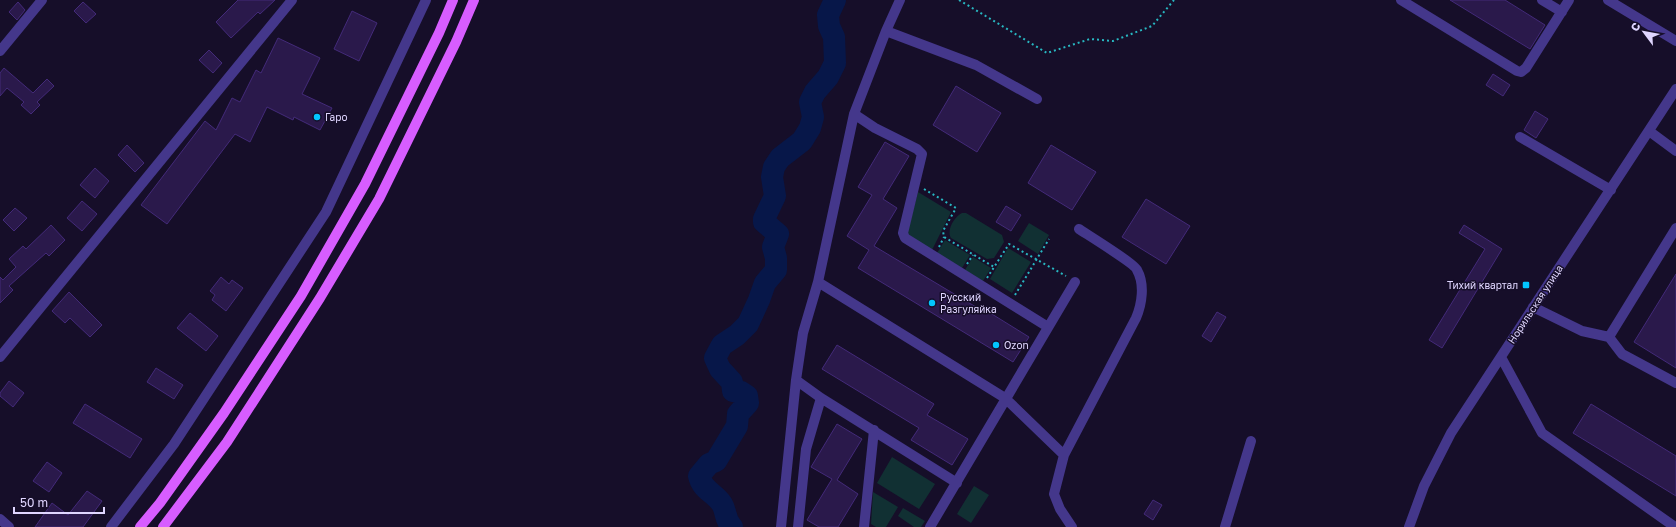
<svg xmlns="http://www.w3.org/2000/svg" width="1676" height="527" font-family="'Golos Text',sans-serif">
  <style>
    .green { fill: #113033 }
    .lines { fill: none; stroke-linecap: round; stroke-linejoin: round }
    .river { stroke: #071749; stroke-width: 22 }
    .building { fill: #2a194b; stroke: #432a79 }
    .path { stroke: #28b7c1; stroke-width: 2; stroke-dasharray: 2 3; stroke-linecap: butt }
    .minor { stroke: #44378b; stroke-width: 10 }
    .major { stroke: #d75dff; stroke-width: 10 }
    .poi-dot { fill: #02c6ff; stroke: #160e29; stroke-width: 1.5 }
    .labels { text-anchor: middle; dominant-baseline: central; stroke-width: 3; stroke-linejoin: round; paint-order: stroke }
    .poi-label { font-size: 10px; fill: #e0d6ff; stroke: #160e29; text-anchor: start }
    .street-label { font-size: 10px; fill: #e0d6ff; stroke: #160e29 }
  </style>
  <rect width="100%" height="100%" fill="#160e29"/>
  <!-- green -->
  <path class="green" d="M918 192 951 212 932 250 907 234Z
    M962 213H966L1002 235 1004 242 994 258 987 259 951 238C946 230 955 216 962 213Z
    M1029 223 1049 235 1038 254 1018 241Z
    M945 240 970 255 962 268 937 253Z
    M1008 248 1031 262 1012 293 990 279Z
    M973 257 991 268 983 281 965 270Z
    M892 457 935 484 919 509 877 483Z
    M974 486 989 495 971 523 957 514Z
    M873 492 898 507 886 527H876L871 524Z
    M903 508 925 521 921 527H914L898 516Z"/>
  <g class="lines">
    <!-- river -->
    <path class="river" d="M732 527C724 519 727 512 722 504 715 493 702 490 699 476L709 464 716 461 737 426 738 414 748 403 747 396 741 392 733 391 732 382 720 369 715 358 722 345 737 335 748 324 759 300 765 283 776 270V258L773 247 778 234 764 222V219L775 196 772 177 774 167 780 158 802 141 810 128 813 117 810 102 815 92 828 77 835 63 834 37 829 26 828 15 835 0"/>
  </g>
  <!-- building -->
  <path class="building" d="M238 0H275L260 14 258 12 231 38 216 22Z
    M1450 0H1505L1545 25 1530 49Z
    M18 2 25 10 17 20 9 12Z
    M83 2 96 14 86 23 74 11Z
    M352 11 377 23 359 61 334 49Z
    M278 38 320 58 302 94 332 108 320 130 294 117 293 120 267 107 250 142 235 134 167 224 141 205 205 121 216 130 232 98 240 102 256 70 261 73Z
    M209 50 222 63 213 73 199 60Z
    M4 68 33 93 47 79 54 86 37 102 40 105 31 114 21 105 24 102 7 88 0 96V73Z
    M1493 74 1510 85 1503 96 1486 85Z
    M956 86 1001 113 977 152 933 125Z
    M1535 111 1548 119 1536 138 1524 130Z
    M885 142 909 156 883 199 897 208 874 246 986 313 987 311 1029 337 1013 362 858 268 869 250 847 236 872 195 858 187Z
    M127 145 144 163 135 172 118 155Z
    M1051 145 1096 172 1072 210 1028 183Z
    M95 168 109 181 95 198 80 185Z
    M1146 199 1190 226 1166 264 1122 237Z
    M82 201 97 214 82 231 67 218Z
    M1006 206 1021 215 1011 231 996 222Z
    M15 208 27 218 14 231 3 220Z
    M51 225 65 240 49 256 46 253 9 286 13 290 0 303V277L3 280 16 267 9 259 23 246 26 249Z
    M1464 225 1502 249 1442 348 1429 340 1485 249 1459 233Z
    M1676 274V368L1634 342Z
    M221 277 229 284 232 280 243 288 226 311 212 300 215 295 210 291Z
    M69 292 102 325 90 337 70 318 65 323 52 311Z
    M1217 312 1226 317 1211 342 1202 336Z
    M190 313 218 336 206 351 177 328Z
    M837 345 934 404 927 415 968 439 952 465 911 440 919 428 822 369Z
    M156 368 183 385 174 399 147 382Z
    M9 381 24 393 13 407 0 396V393Z
    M85 404 142 439 130 458 73 423Z
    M1591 404 1676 456V496L1573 433Z
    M837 424 862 439 837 480 858 494 838 527H819L807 520 832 479 811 467Z
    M47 462 62 473 49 492 33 481Z
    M87 491 102 501 83 527H35L52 503 68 515Z
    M1153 500 1162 505 1153 520 1144 514Z"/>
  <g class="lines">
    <!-- path -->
    <path class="path" d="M959 0 1047 53 1090 39 1113 41 1152 26 1174 0
      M924 189 956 208 943 231 944 237 994 267
      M939 247 944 237
      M967 264 973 255
      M987 278 1009 244 1066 276
      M1015 295 1049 239"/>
    <!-- minor -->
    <path class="minor" d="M1401 0 1517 71 1521 72 1526 68 1569 0
      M1542 0 1562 12
      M1608 0 1676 41
      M886 31 976 65 1037 99
      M0 51 42 0
      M854 114 875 128 917 149 922 154 903 233 905 238 1048 327
      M1649 131 1676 151
      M1520 137 1611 190
      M1676 228 1609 337 1622 354 1676 383
      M818 282 1005 398 1064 455
      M1533 307 1582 331 1609 337
      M0 357 292 0
      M1501 357 1542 433 1675 527
      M796 380 821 398 957 483
      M0 519 9 527
      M111 527 174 444 326 212 426 0
      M781 527 796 380 803 333 818 282 854 114 886 31 900 0
      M798 527 806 449 821 398
      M864 527 874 430
      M930 527 1075 282
      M1072 527 1060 509 1054 494 1064 455 1136 318C1142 304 1145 284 1137 270 1135 264 1088 235 1079 229
      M1225 527 1251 441
      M1409 527 1424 486 1451 433 1676 89"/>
    <!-- major -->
    <path class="major" d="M140 527 160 503 224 413 301 296 365 184 439 33 453 0
      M163 527 227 442 320 298 379 199 456 42 474 0"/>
  </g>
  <!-- markers -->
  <g class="poi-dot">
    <circle cx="317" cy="117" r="4"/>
    <rect x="1522" y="281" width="8" height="8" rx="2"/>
    <circle cx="932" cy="303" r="4"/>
    <circle cx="996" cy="345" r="4"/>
  </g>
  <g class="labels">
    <!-- poi labels -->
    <g class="poi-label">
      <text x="325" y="117">Гаро</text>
      <text x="1518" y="285" text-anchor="end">Тихий квартал</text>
      <text x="940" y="297">Русский<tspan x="940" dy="12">Разгуляйка</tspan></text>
      <text x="1004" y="345">Ozon</text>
    </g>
    <!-- street labels -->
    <g class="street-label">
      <text transform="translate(1535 304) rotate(-57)">Норильская улица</text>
    </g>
  </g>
  <!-- north arrow -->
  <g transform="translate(1644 32) rotate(302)" stroke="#160e29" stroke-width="3" paint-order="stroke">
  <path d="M0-3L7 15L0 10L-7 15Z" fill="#e0d6ff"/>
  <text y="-6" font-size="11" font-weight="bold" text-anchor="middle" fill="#e0d6ff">С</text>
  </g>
  <!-- scale -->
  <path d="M14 507v6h90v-6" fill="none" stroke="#e0d6ff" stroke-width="2"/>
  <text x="20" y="507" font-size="12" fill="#e0d6ff" stroke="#160e29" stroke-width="3" paint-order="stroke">50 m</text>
</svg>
